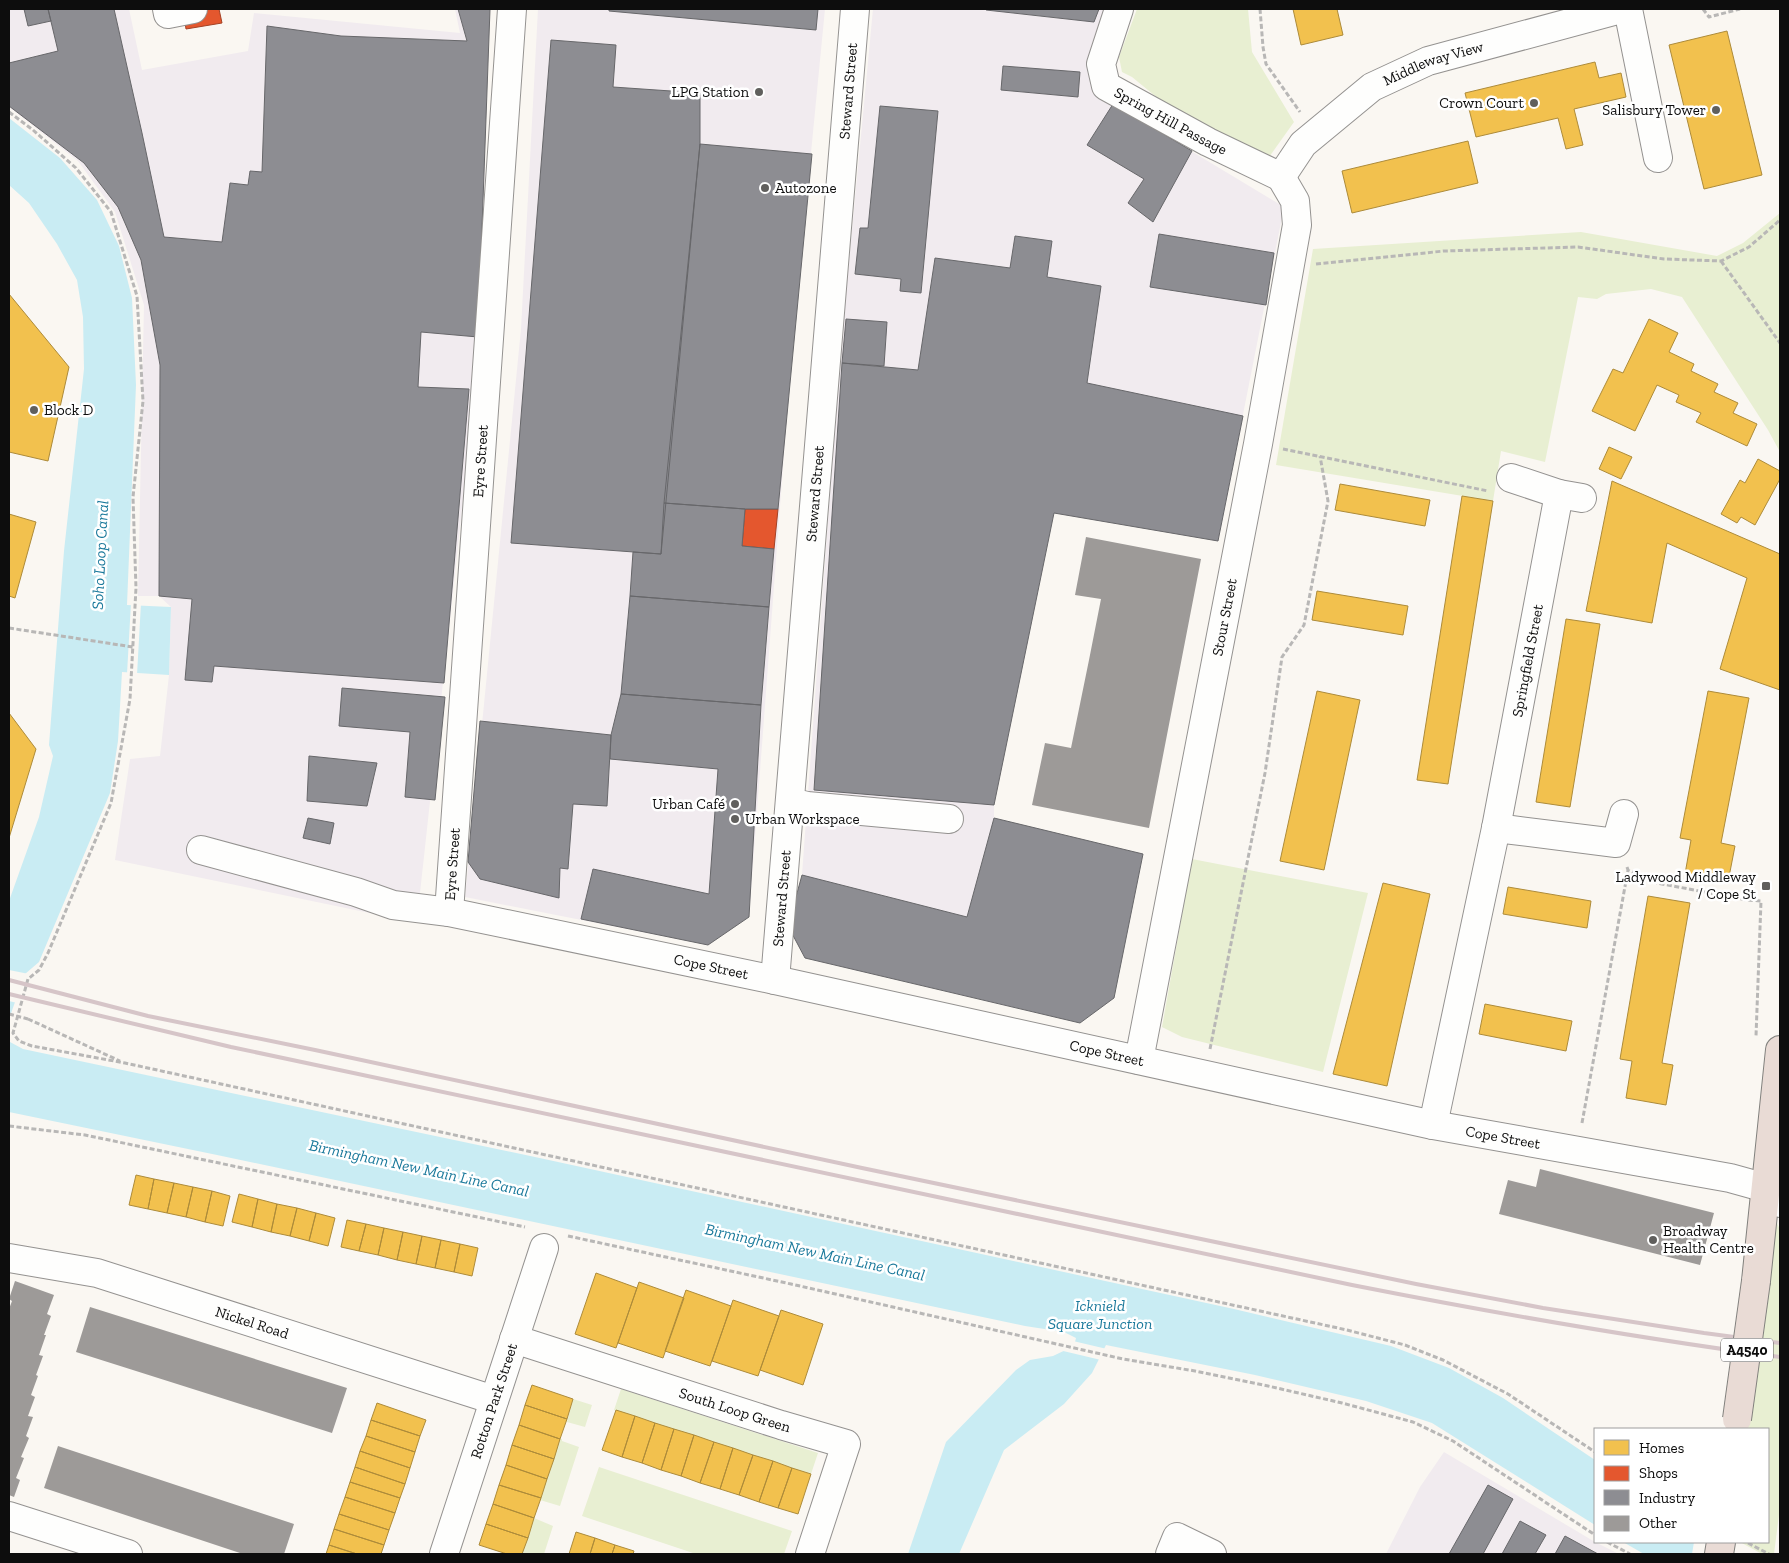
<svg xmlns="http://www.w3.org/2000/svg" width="1789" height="1563" font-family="'Zilla Slab',serif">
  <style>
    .industrial { fill: #f1ebef }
    .green { fill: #e8efd2 }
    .water { fill: #c9ecf3 }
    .pier { fill: #faf7f2 }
    .homes { fill: #f2c14e; stroke: #ad8b3a }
    .shops { fill: #e4572e; stroke: #a44124 }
    .industry { fill: #8d8d92; stroke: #67676a }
    .building { fill: #9d9a98 }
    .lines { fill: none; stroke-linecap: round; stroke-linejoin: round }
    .minor-casing { stroke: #949290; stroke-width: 30 }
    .highway-casing { stroke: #81807d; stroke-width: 30 }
    .path { stroke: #b8b7b6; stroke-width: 3; stroke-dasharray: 5 2.5; stroke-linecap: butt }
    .minor { stroke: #fefefd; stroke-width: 28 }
    .highway { stroke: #e9dbd5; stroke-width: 28 }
    .rail { stroke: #d6c5c8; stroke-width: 4 }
    .highway-bridge-casing { stroke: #81807d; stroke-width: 30; stroke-linecap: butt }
    .path-bridge { stroke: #b8b7b6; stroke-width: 3; stroke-dasharray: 5 2.5; stroke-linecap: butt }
    .highway-bridge { stroke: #e9dbd5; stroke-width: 28 }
    .poi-dot { fill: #605f5d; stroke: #fff; stroke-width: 2 }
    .labels { text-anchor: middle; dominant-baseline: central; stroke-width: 5; stroke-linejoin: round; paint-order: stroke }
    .shield { fill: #fff; stroke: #565656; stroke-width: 1 }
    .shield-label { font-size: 14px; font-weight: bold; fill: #0d0d0d }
    .street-label { font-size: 15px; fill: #0d0d0d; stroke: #fff }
    .poi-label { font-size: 15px; fill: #0d0d0d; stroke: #fff; text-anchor: end }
    .water-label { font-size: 16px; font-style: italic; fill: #1a799b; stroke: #fff }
  </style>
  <rect width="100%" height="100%" fill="#faf7f2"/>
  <!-- industrial -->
  <path class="industrial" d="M9 9H129L142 70 248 51 254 13 460 33 455 9H489L480 344 420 893 413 922 115 860 130 759 160 756 169 675 171 607 159 596H138L144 305 115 212 78 161 9 107Z
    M538 9H825L792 348 749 917 708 945 465 897 521 329Z
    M873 9H1107L1098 95 1284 207 1218 541 1054 513 994 805V818L967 917 802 875 840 356Z
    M1444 1452 1595 1542 1619 1554H1386L1420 1487Z"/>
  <!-- green -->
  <path class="green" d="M1137 9H1248L1252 52 1294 122 1267 160 1187 122 1132 77 1122 72 1119 57Z
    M1780 213V452L1768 430 1682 297 1651 289 1606 294 1597 299 1578 297 1545 462 1501 451 1493 501 1276 465 1313 249 1581 232 1717 256 1743 243Z
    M1192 859 1368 893 1323 1072 1182 1037 1162 1027Z
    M1777 1223 1780 1230V1507L1774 1554H1728L1730 1542H1768V1429H1745L1764 1288Z
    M621 1389 818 1453 811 1474 614 1410Z
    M573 1399 592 1405 585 1427 567 1422Z
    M560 1439H562V1441L579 1447 560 1506 540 1500Z
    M599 1467 792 1531 784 1554H696L582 1516Z
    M534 1518 553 1526 544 1554H522Z"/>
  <!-- water -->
  <path class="water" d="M9 118 60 158 97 200 119 246 132 298 136 385 127 605 171 607 169 675 122 672 118 741 110 793 39 962 25 974 9 1019V901L39 817 53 756 49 745 64 551 84 369 83 317 77 280 57 244 29 203 9 185Z
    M9 1040 10 1042 23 1049 535 1157 1234 1309 1391 1346 1449 1368 1503 1398 1595 1460V1525L1432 1423 1366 1401 1255 1375 1106 1345 1092 1373 1064 1404 1004 1450 959 1554H908L946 1442 1016 1370 1030 1360 1053 1356 1074 1346 1076 1338 1064 1332 1025 1326 217 1155 9 1112Z
    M1623 1542H1735L1759 1554H1644Z"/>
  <!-- pier -->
  <path class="pier" d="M131 603H141L137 675 127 674Z
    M9 970 29 974 17 1003 9 1001Z
    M1073 1341 1107 1349 1101 1360 1059 1350 1072 1344Z
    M1694 1542H1740L1762 1554H1692Z"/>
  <!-- homes -->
  <path class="homes" d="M1293 9H1337L1343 35 1301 45Z
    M1727 31 1762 175 1704 189 1669 45Z
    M1595 62 1599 78 1621 73 1626 97 1574 109 1583 145 1566 149 1558 118 1476 137 1465 93Z
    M1468 141 1478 183 1352 213 1342 171Z
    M9 294 69 367 48 461 9 452Z
    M1649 319 1678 333 1669 352 1694 364 1691 371 1718 384 1714 392 1738 403 1733 413 1757 424 1747 446 1696 422 1701 413 1676 402 1679 395 1657 385 1635 431 1592 411 1613 369 1623 373Z
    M1609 447 1632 457 1621 479 1599 469Z
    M1758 459 1780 471V479L1755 525 1741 517 1737 523 1721 514 1740 480 1745 483Z
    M1612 481 1780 554V690L1720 669 1747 578 1667 543 1652 623 1586 611Z
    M1340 484 1430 500 1425 526 1335 510Z
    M1462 496 1493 501 1448 784 1417 780Z
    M9 514 36 522 15 598 9 596Z
    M1317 591 1408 606 1403 635 1312 620Z
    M1566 619 1600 624 1570 807 1536 802Z
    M1317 691 1360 700 1324 870 1280 861Z
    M1708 691 1749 698 1721 843 1735 846 1728 882 1685 874 1691 840 1680 838Z
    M9 713 36 749 9 838Z
    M1383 883 1430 894 1387 1086 1333 1074Z
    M1508 887 1591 901 1587 928 1503 914Z
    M1648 896 1690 903 1662 1063 1673 1065 1666 1105 1626 1098 1632 1061 1620 1059Z
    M1485 1004 1572 1021 1566 1051 1479 1034Z
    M136 1175 154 1179 148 1209 129 1205Z
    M154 1179 174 1183 167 1213 148 1209Z
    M174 1183 193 1187 186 1217 167 1213Z
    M193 1187 212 1191 205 1222 186 1217Z
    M212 1191 230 1196 223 1226 205 1222Z
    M239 1194 258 1199 252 1227 232 1222Z
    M258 1199 277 1204 271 1232 252 1227Z
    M277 1204 297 1208 290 1236 271 1232Z
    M297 1208 316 1213 309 1241 290 1236Z
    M316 1213 335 1218 328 1246 309 1241Z
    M347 1220 366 1224 359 1251 341 1247Z
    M366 1224 384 1228 378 1255 359 1251Z
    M384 1228 403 1232 397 1260 378 1255Z
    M403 1232 422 1236 416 1264 397 1260Z
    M422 1236 441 1240 435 1268 416 1264Z
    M441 1240 460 1244 454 1272 435 1268Z
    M460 1244 478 1248 472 1276 454 1272Z
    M596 1273 637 1288 616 1348 575 1334Z
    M639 1282 684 1298 663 1358 618 1343Z
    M686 1290 731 1306 710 1366 665 1351Z
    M733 1300 779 1316 758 1376 712 1361Z
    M781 1310 823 1324 803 1385 760 1370Z
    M532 1385 573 1399 567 1419 525 1405Z
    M377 1403 426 1420 420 1436 371 1420Z
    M525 1405 567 1419 560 1439 519 1425Z
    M616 1410 635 1416 622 1457 602 1450Z
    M635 1416 655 1423 642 1463 622 1457Z
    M371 1420 420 1436 415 1452 366 1436Z
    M655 1423 674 1429 661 1470 642 1463Z
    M519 1425 560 1439 554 1459 512 1445Z
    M674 1429 694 1435 681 1476 661 1470Z
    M694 1435 714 1442 700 1483 681 1476Z
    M366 1436 415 1452 410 1468 360 1451Z
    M714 1442 733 1448 720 1489 700 1483Z
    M512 1445 554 1459 547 1479 506 1465Z
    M733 1448 753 1455 739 1495 720 1489Z
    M360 1451 410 1468 405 1484 355 1467Z
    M753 1455 773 1461 759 1502 739 1495Z
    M773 1461 792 1468 778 1508 759 1502Z
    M506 1465 547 1479 541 1498 499 1485Z
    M355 1467 405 1484 400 1498 350 1482Z
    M792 1468 811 1474 798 1514 778 1508Z
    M350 1482 400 1498 395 1513 345 1497Z
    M499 1485 541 1498 534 1518 493 1504Z
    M345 1497 395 1513 389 1530 339 1514Z
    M493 1504 534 1518 528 1538 486 1524Z
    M339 1514 389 1530 384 1545 334 1529Z
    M486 1524 528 1538 522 1554H507L479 1545Z
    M334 1529 384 1545 381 1554H357L329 1545Z
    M576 1532 595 1538 590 1554H569Z
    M595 1538 615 1545 612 1554H590Z
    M329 1545 357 1554H326Z
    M615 1545 634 1551 633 1554H612Z"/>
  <!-- shops -->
  <path class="shops" d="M183 9H219L222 23 186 29Z
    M745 509H778L774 549 742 546Z"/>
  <!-- industry -->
  <path class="industry" d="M24 9H48L51 21 28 26Z
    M48 9H114L142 133 164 237 222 242 230 183 248 185 250 171 262 172 267 26 341 36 467 41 458 9H490L478 337 421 332 418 387 469 389 444 683 214 666 212 682 185 680 192 599 159 596 160 365 141 260 118 207 84 163 9 106V63L58 51Z
    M609 9H818L816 30 609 11Z
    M986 9H1099L1094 22 986 10Z
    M551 40 616 45 613 87 700 93V144L661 554 511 543Z
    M1003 66 1080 72 1078 97 1001 90Z
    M1113 104 1192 151 1153 222 1128 203 1144 179 1087 145Z
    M880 106 938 111 921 293 900 291 901 279 855 274 860 228H868Z
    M700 144 812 154 778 509H745L664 503Z
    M1159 234 1274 253 1266 305 1150 287Z
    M1015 236 1052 241 1047 277 1101 286 1087 383 1243 416 1218 541 1054 513 994 805 814 790 842 363 918 370 935 258 1010 268Z
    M846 319 887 322 884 366 842 363Z
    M664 503 745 509 742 546 774 549 769 607 630 596 633 552 661 554Z
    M630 596 769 607 761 705 621 694Z
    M342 688 445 697 435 800 405 797 410 732 339 726Z
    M621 694 761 705 749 917 708 945 581 919 593 869 709 894 718 769 610 759 611 735Z
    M480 721 611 735 607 806 573 804 568 869 560 868 559 898 480 879 468 862Z
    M309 756 377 763 367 806 307 801Z
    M308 818 334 823 330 844 303 838Z
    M994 818 1143 854 1114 998 1080 1023 805 958 788 926 802 875 967 917Z
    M1488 1485 1513 1499 1483 1554H1449Z
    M1520 1521 1546 1535 1535 1554H1502Z
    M1565 1536 1598 1554H1555Z"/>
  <!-- building -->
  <path class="building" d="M1086 537 1201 559 1149 828 1032 805 1045 743 1071 748 1089 660 1101 599 1075 595Z
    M1540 1169 1714 1213 1700 1265 1499 1214 1508 1180 1536 1187Z
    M15 1281 54 1295 47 1314 51 1316 44 1335H46L39 1355 43 1356 36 1375 38 1376 31 1395 35 1397 28 1416 33 1417 26 1436 29 1438 21 1457 24 1458 16 1478 20 1480 14 1497 9 1495V1309L12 1301 9 1299Z
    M90 1307 347 1388 332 1433 76 1352Z
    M58 1446 294 1524 284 1554H243L44 1488Z"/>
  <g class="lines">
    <!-- minor casing -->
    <g class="minor-casing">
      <g id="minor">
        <path d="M167 9 168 14 193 9"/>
        <path id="s1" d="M1119 9 1101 64 1106 86 1208 142 1281 177"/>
        <path d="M1628 9 1658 158"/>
        <path id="s2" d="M1281 177 1303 144 1372 87 1428 61 1621 9"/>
        <path d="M1511 478 1559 494 1582 498"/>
        <path d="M790 802 807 806 949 819"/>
        <path d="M1496 828 1616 843 1624 814"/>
        <path id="s3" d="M201 850 356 892 393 905 449 912 775 980 1433 1125 1730 1178 1766 1188 1780 1203"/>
        <path id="s4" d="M449 912 512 9"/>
        <path id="s5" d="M775 980 855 9"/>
        <path id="s6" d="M1139 1060 1258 444 1297 225 1295 201 1281 177"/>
        <path id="s7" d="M1433 1125 1496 828 1559 494"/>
        <path id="s8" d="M9 1258 97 1273 494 1400"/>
        <path id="s9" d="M514 1339 781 1425 846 1444 810 1554"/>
        <path d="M9 1516 128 1554"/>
        <path id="s10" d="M444 1554 544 1248"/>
        <path d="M1170 1554 1177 1537 1212 1554"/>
      </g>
    </g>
    <!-- highway casing -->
    <g class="highway-casing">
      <path id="highway" d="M1756 1281 1780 1050
        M1719 1554 1721 1542"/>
    </g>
    <!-- path -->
    <path class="path" d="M1260 9 1263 47 1266 64 1300 112
      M1703 9 1709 17 1740 9
      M9 112 33 130 76 168 111 212 137 296 143 401 133 497 136 588 130 699 111 803 48 953 39 970 28 979 13 1033 19 1041 32 1046 125 1063 1347 1330 1405 1345 1443 1360 1508 1394 1595 1452
      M1721 261 1780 343
      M1316 264 1444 251 1578 247 1664 259 1721 261 1749 247 1780 220
      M1283 449 1488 491
      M9 628 133 647
      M1627 867 1628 870 1657 883 1747 900 1761 901 1756 1036
      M28 1019 120 1061
      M1210 1049 1265 773 1282 657 1304 625 1328 501 1320 456
      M1582 1123 1628 870
      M9 1126 85 1135 525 1227
      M568 1236 791 1284 1123 1359 1195 1371 1268 1386 1342 1403 1413 1422 1453 1441 1595 1535
      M1607 1542 1630 1554
      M1748 1543 1769 1554"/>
    <!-- minor -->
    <use href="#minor" class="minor"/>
    <!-- highway -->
    <use href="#highway" class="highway"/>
    <!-- rail -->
    <path class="rail" d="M9 980 148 1016 315 1050 862 1168 1416 1284 1543 1308 1704 1333 1780 1343
      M9 994 231 1047 1352 1285C1494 1313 1637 1338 1780 1357"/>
    <!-- highway-bridge casing -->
    <g class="highway-bridge-casing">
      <path id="highway-bridge" d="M1737 1419 1756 1281"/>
    </g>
    <!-- path-bridge -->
    <path class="path-bridge" d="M9 1014 28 1019"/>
    <!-- highway-bridge -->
    <use href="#highway-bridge" class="highway-bridge"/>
  </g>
  <!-- markers -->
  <g class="poi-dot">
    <circle cx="759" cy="92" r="5"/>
    <circle cx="1534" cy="103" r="5"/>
    <circle cx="1716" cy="110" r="5"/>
    <circle cx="765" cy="188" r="5"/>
    <circle cx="34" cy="410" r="5"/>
    <circle cx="735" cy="804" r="5"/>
    <circle cx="735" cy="819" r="5"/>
    <rect x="1761" y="881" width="10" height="10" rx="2.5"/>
    <circle cx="1653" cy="1240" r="5"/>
  </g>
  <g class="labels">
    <!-- shield labels -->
    <rect class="shield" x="1721" y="1338.5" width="52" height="23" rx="4"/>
    <g class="shield-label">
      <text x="1747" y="1350">A4540</text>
    </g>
    <!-- street labels -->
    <g class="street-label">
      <text stroke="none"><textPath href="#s2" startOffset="195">Middleway View</textPath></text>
      <text stroke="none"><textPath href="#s5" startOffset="892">Steward Street</textPath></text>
      <text stroke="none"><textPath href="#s1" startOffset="154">Spring Hill Passage</textPath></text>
      <text stroke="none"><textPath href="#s4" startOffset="452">Eyre Street</textPath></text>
      <text stroke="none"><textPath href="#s5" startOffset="488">Steward Street</textPath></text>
      <text stroke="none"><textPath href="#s6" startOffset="451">Stour Street</textPath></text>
      <text stroke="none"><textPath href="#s7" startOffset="474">Springfield Street</textPath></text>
      <text stroke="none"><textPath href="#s4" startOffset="48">Eyre Street</textPath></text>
      <text stroke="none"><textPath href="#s5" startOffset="82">Steward Street</textPath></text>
      <text stroke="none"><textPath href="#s3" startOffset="524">Cope Street</textPath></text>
      <text stroke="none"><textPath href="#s3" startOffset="929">Cope Street</textPath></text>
      <text stroke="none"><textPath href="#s3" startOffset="1334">Cope Street</textPath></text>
      <text stroke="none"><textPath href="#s8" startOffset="252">Nickel Road</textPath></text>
      <text stroke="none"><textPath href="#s10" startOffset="161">Rotton Park Street</textPath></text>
      <text stroke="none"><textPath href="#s9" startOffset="232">South Loop Green</textPath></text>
    </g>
    <!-- poi labels -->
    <g class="poi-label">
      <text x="749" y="92">LPG Station</text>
      <text x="1524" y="103">Crown Court</text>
      <text x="1706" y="110">Salisbury Tower</text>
      <text x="775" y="188" text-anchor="start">Autozone</text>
      <text x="44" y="410" text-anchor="start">Block D</text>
      <text x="725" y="804">Urban Café</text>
      <text x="745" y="819" text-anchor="start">Urban Workspace</text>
      <text x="1756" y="877">Ladywood Middleway<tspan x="1756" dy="17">/ Cope St</tspan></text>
      <text x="1663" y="1231" text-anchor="start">Broadway<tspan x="1663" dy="17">Health Centre</tspan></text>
    </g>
    <!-- water labels -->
    <g class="water-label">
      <text transform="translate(100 555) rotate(-87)">Soho Loop Canal</text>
      <text transform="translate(419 1168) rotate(12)">Birmingham New Main Line Canal</text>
      <text transform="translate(815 1252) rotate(12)">Birmingham New Main Line Canal</text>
      <text x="1100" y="1305">Icknield<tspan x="1100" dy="18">Square Junction</tspan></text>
    </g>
  </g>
  <!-- border -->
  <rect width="1789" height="1563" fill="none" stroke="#0d0d0d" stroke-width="20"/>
  <!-- legend -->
  <rect x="1594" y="1428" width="175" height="115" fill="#ffffff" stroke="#9e9e9e"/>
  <rect x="1604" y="1440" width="25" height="15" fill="#f2c14e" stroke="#9e9e9e"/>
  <text x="1639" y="1453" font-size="15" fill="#0d0d0d">Homes</text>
  <rect x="1604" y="1466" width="25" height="15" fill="#e4572e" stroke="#9e9e9e"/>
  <text x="1639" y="1478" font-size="15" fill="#0d0d0d">Shops</text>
  <rect x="1604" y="1490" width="25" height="15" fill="#8d8d92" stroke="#9e9e9e"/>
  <text x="1639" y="1503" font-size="15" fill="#0d0d0d">Industry</text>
  <rect x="1604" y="1516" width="25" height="15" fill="#9d9a98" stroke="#9e9e9e"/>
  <text x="1639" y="1528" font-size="15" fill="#0d0d0d">Other</text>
</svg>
